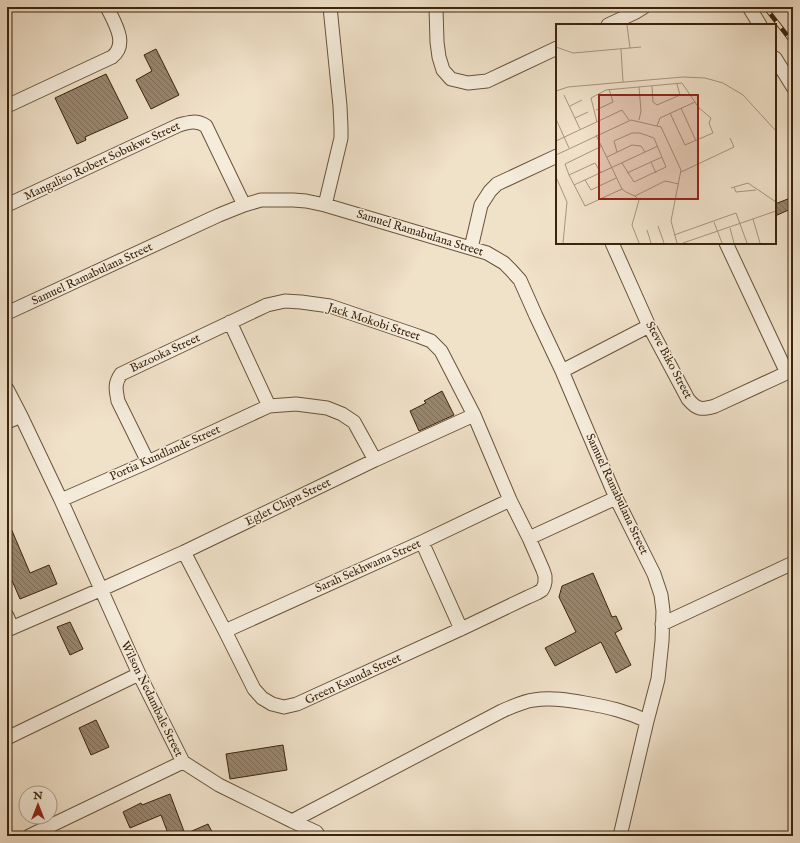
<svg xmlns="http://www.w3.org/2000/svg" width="800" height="843" font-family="'IM FELL English',serif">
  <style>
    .building { fill: url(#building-back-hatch); stroke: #3b240b }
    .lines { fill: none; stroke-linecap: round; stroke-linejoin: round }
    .street-casing { stroke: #68533a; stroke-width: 15 }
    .street { stroke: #f5ecdc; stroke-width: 13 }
    .rail-casing { stroke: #3b240b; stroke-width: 4.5 }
    .rail { stroke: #f5ecdc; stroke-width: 3; stroke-dasharray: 9; stroke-linecap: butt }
    .labels { text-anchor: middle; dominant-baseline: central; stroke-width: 3; stroke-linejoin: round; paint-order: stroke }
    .street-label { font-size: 12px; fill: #3b240b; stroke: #f5ecdc }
    .inset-road { fill: none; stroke: #a8957d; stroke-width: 1 }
    .view { fill: #8f2418; fill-opacity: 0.15; stroke: #8f2418; stroke-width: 2 }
    .inset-edge { fill: none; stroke: #3b240b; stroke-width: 2 }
  </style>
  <defs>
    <pattern id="building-back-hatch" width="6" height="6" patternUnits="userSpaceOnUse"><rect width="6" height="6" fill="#99866e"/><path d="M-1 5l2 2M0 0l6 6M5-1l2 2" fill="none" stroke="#7e6d59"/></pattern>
  </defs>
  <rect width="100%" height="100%" fill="#f0e1c9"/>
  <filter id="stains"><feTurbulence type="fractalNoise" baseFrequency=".005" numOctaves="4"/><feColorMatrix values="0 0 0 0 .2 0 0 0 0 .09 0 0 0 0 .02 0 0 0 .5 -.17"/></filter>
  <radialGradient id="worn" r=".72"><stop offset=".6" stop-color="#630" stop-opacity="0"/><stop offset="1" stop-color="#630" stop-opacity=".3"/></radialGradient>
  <!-- building -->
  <path class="building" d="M156 49 179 95 151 109 136 80 152 71 144 55Z
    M106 74 128 118 85 137 86 140 77 144 55 98Z
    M793 197V208L775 216V204Z
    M442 391 454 415 419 431 410 411 426 403 424 401Z
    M7 519 30 573 49 565 57 584 20 599 7 569Z
    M593 573 612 617 616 616 622 629 615 633 631 665 616 673 601 642 555 666 545 648 576 632 559 597 562 586Z
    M70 622 83 649 70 655 57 627Z
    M96 720 109 747 91 755 79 728Z
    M283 745 287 770 230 779 226 754Z
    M170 794 185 834 208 824 214 836H169L161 815 130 828 123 812 141 803 142 805Z"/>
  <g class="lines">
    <!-- street casing -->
    <g class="street-casing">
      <path id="street" d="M436 7 437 42 439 57 443 70 451 79 468 83 487 81 557 48
        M749 7 760 25
        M608 25 636 12 644 7
        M775 58 793 87
        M7 106 112 57C129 44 114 22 107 7
        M7 205 179 125C189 122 197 120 206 126L244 205
        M325 205 341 138V128L340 106 330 7
        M612 243 649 326 688 399C697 410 702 410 715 406L793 370
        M726 243 787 373
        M471 248 481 205 490 191 497 184 557 156
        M7 313 219 215 244 205 261 200H293L306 201 325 205 487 253 504 263 511 270 520 280 536 316 562 371 616 498 654 574 661 595 663 611 662 641 658 679 647 721 620 836
        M230 322 269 406
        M562 371 649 326
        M7 389 21 416 61 500 139 674 183 762 219 785 292 821 502 711C511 707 524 701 534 700 551 697 569 700 585 703 608 707 626 711 647 721
        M7 422 21 416
        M148 462 118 401C116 390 114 384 121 374L267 305 285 301 301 302 330 306 418 336 431 341 441 351 474 415 510 500 529 538 543 570 545 576V582L544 586 542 590 537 593 528 597 461 629 297 704 284 707 272 704 262 698 254 689 225 631 184 552
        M61 500 148 462 269 406 296 404 327 408 342 414 354 422 375 460
        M529 538 616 498
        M422 542 461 629
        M7 616 12 628
        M662 624 793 563
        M7 630 102 589 184 552 375 460 474 415
        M225 631 422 542 510 500
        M7 738 139 674
        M292 821 316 832 319 836
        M29 836 183 762"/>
    </g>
    <!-- street -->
    <use href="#street" class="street"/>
    <!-- rail casing -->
    <g class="rail-casing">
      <path id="rail" d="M765 7 793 43"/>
    </g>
    <!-- rail -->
    <use href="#rail" class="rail"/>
  </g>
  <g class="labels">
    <!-- street labels -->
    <g class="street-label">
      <text transform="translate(102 161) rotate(-25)">Mangaliso Robert Sobukwe Street</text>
      <text transform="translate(420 233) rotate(17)">Samuel Ramabulana Street</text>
      <text transform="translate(92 274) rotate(-25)">Samuel Ramabulana Street</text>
      <text transform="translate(374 322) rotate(18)">Jack Mokobi Street</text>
      <text transform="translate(165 353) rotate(-25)">Bazooka Street</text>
      <text transform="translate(669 360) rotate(62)">Steve Biko Street</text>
      <text transform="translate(165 453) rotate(-24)">Portia Kundlande Street</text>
      <text transform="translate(617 494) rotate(65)">Samuel Ramabulana Street</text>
      <text transform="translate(288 502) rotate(-26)">Eglet Chipu Street</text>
      <text transform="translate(368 566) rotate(-24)">Sarah Sekhwama Street</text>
      <text transform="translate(353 679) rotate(-25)">Green Kaunda Street</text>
      <text transform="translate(152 699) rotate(64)">Wilson Nedambale Street</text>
    </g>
  </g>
  <!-- overview -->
  <g transform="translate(556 24)">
    <rect width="220" height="220" fill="#f0e1c9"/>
    <path class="inset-road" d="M71 1 74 24M0 23 17 29 85 23M65 25 67 58M96 62 97 78 101 81 124 71 121 60M83 63 85 87 83 96M0 67 12 63 57 59 127 53 149 54 167 59 187 71 220 107M8 71 24 105M14 82 26 76M125 84 140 117M40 86 57 78 53 65M19 94 32 88M0 95 13 124M41 98 35 74 50 66 126 59 143 84 155 94 153 99 157 109 129 121 114 89M101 102 104 94 139 78M40 111 66 165 70 168 79 172 109 157 123 160M0 117 66 86 73 96M46 122 9 140 13 151 29 182 66 165M61 128 58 117 76 109H84L98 114 110 143 78 158 66 139M0 131 75 96 105 103 125 146 115 197 121 219M51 133 76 121 85 122 89 128M95 138 100 149M125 148 178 123 174 114M71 149 106 133M13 151 39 139 45 149M0 153 11 178 7 219M29 156 35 166 60 154M18 161 102 122M178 163 180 168 200 166M175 164 192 159 220 178M79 172 83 176 76 201 83 219M197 195 204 219M158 198 166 219M102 202 108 219M174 204 178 219M91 206 95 219M118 211 180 189 191 219M127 219 220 187"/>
    <path class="view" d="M43 71H142V175H43Z"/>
    <rect width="220" height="220" class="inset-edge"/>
  </g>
  <!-- margin -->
  <rect width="800" height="843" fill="none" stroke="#f0e1c9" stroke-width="24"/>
  <rect x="8" y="8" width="784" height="827" fill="none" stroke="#3b240b" stroke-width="2"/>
  <rect x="12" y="12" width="776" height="819" fill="none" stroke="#3b240b"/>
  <!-- north arrow -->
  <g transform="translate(38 805)"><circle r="19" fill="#f5ecdc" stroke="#ab9c88"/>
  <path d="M0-3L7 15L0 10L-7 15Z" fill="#8f2418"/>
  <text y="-6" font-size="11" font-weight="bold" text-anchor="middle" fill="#3b240b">N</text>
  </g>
  <rect width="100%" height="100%" filter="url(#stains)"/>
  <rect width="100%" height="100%" fill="url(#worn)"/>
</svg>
